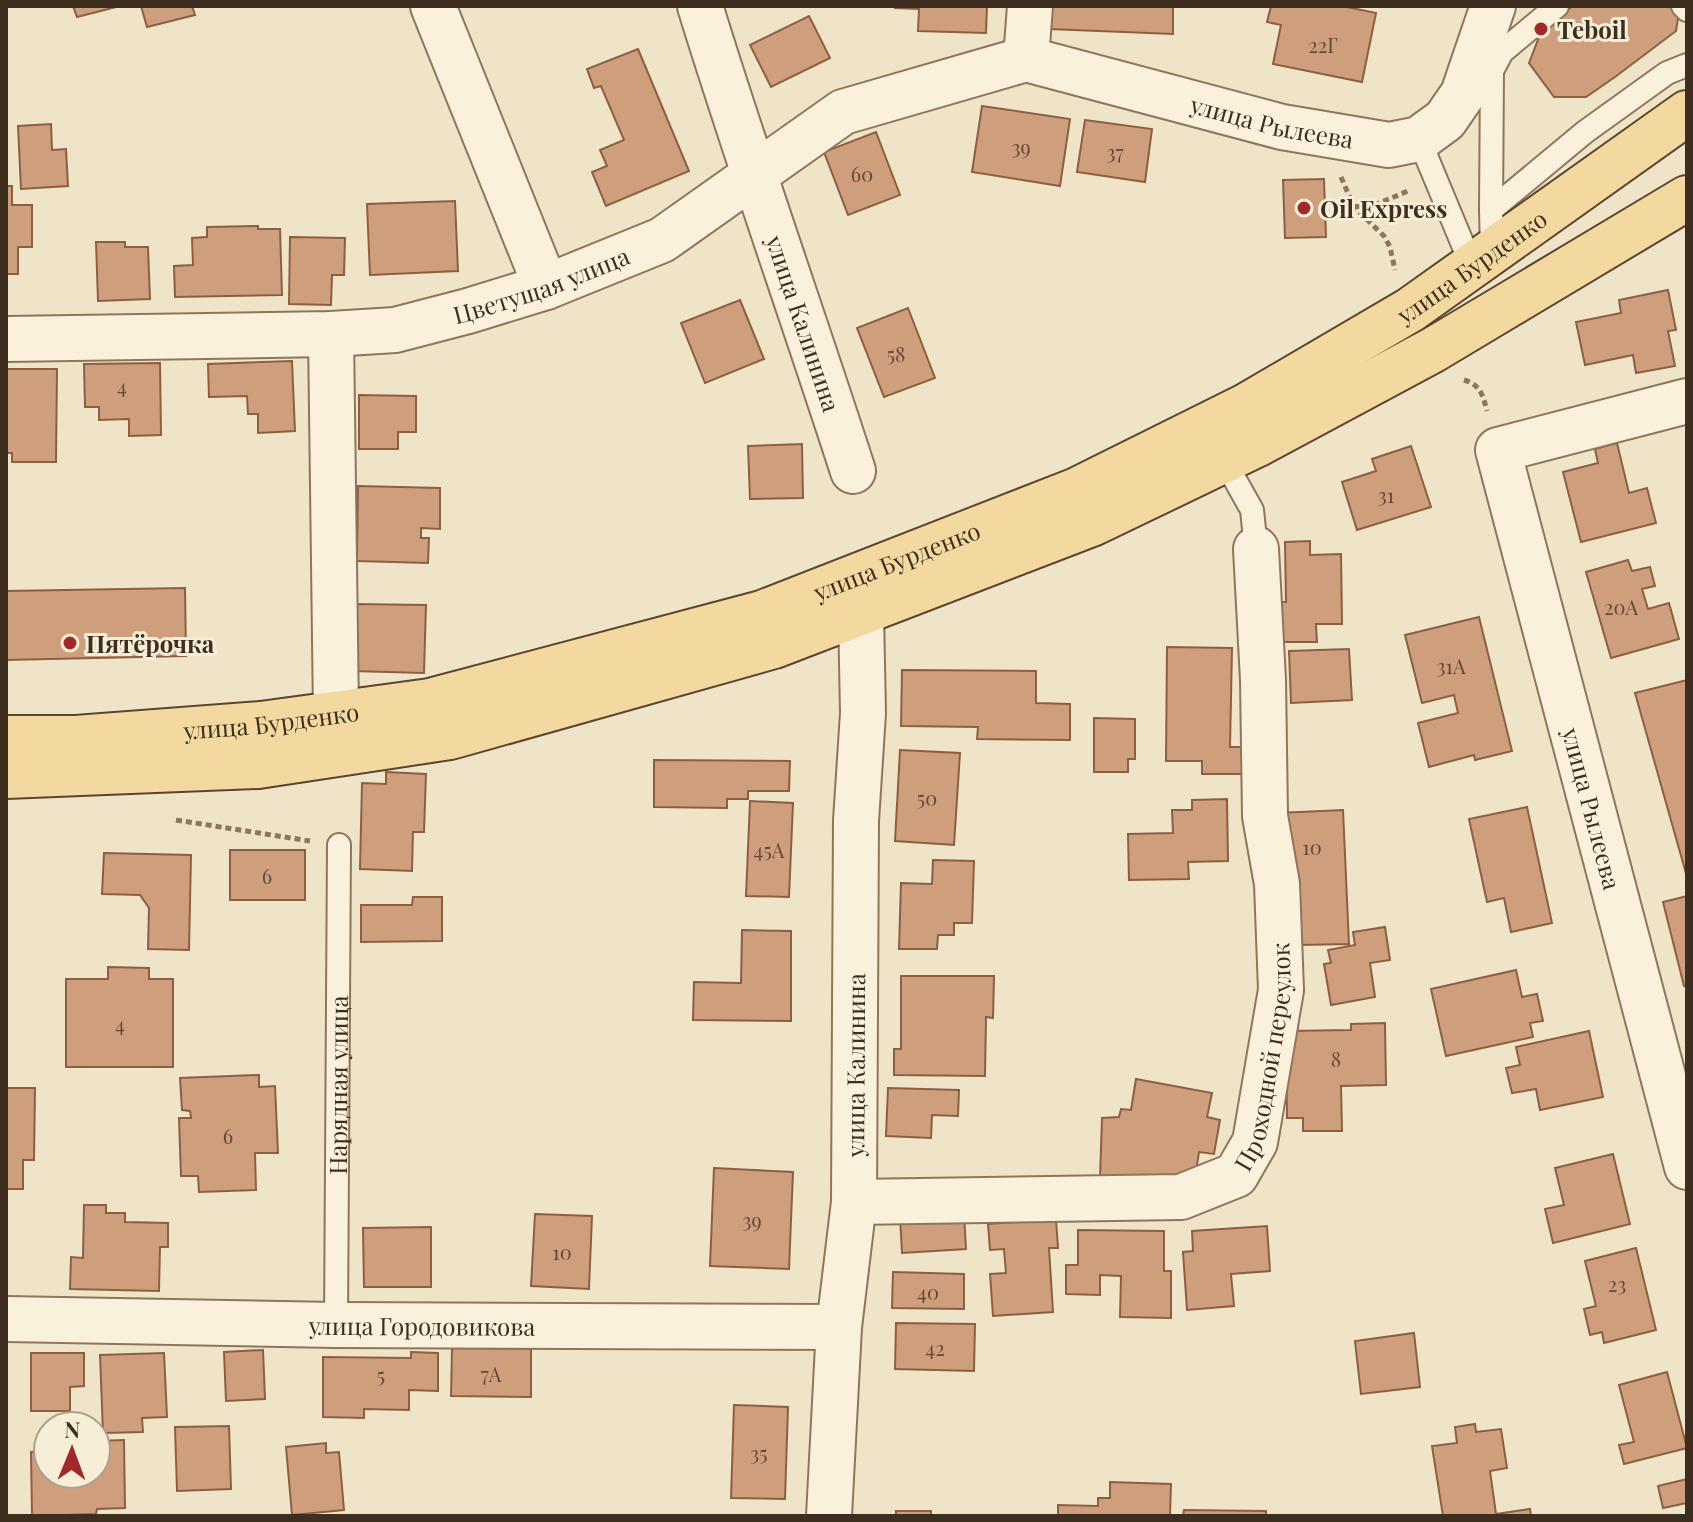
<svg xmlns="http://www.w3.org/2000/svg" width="1693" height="1522" font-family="'Playfair Display',serif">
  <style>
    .building { fill: #cf9f7d; stroke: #8d5f41; stroke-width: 2 }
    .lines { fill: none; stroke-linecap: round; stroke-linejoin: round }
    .service-casing { stroke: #8d765c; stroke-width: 26 }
    .minor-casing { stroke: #8d765c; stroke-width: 48 }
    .primary-casing { stroke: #5b4430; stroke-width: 48 }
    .path { stroke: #8d765c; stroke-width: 5; stroke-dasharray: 6 4; stroke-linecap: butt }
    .service { stroke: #faf1dc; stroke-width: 22 }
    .minor { stroke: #faf1dc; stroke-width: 44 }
    .primary { stroke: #f3d9a0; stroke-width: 44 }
    .poi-dot { fill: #9e2a2b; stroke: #f7eed8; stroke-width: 3 }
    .labels { text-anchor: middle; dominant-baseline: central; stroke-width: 6; stroke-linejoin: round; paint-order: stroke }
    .number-label { font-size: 20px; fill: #624a37 }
    .poi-label { font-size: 24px; font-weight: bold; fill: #3d2e20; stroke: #f7eed8; text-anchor: start }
    .street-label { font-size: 24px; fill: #3d2e20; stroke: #f7eed8 }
  </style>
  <rect width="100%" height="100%" fill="#f0e4c8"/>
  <!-- building -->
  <path class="building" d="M73 6H120L77 17Z
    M141 6H192L195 15 147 27Z
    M895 6H987L986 33 918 31 919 9 895 8Z
    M1050 6 1173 7V34L1049 29Z
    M1271 6H1342L1376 13 1362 82 1273 64 1281 25 1267 22Z
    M1573 6H1680L1676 31 1615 77 1586 97H1554L1529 63 1543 27Z
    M809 16 830 58 771 87 750 45Z
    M638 49 689 171 606 206 592 172 607 166 600 150 624 140 601 86 594 88 587 69Z
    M982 106 1070 119 1060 186 972 172Z
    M1085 120 1152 129 1145 182 1077 172Z
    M51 124 52 150 66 149 68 186 21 189 18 126Z
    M876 132 900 195 848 215 824 152Z
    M1324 179 1326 237 1285 238 1283 180Z
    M6 186H12V205H32V247H18V274H6Z
    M455 201 458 271 370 275 367 204Z
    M258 226V229H280L282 295 175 297 174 266 193 265 192 238 207 237V227Z
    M290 237 345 238 344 275H332L331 305 289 304Z
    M96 242H125V247H148L150 299 98 301Z
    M1668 290 1676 330 1668 331 1675 366 1636 373 1633 355 1585 365 1576 322 1621 313 1619 300Z
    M740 300 764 359 705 383 681 323Z
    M908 308 935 378 884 397 857 328Z
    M292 361 295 431 258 433V414H248L247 396 209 397 208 364Z
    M160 363 161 435 129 436V419L99 420V407H85L84 364Z
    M6 369H57L56 462H12V453H6Z
    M359 395 416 396V432H398V449H359Z
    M1617 443 1629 493 1647 488 1656 523 1581 542 1563 472 1598 463 1595 449Z
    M802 444 803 498 750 499 748 446Z
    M1411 446 1431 507 1357 530 1342 482 1376 471 1372 459Z
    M358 486 440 488V529L421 528V538H429L428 563 357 561Z
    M1310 541V555L1341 554 1342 624H1316L1317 642H1276L1275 602H1286L1285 542Z
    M1628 560 1632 571 1650 567 1655 586 1642 589 1648 609 1669 603 1679 639 1611 658 1586 572Z
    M185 588 186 656 6 660V591Z
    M353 604 426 605 424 673 352 671Z
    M1479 617 1512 751 1475 760 1474 755 1429 767 1418 723 1458 713 1454 695 1422 703 1405 635Z
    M1167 647 1232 648 1230 747H1244V774H1202V761H1166Z
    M1349 649 1352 700 1291 703 1289 651Z
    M902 670 1036 671V703L1070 704V740L977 739 978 727 901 726Z
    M1687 680V877L1635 693Z
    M1094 718 1135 719V759H1128V772H1094Z
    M900 750 960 753 954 845 895 841Z
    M654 760 790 761 789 791H748V799H727V808L654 807Z
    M386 772 426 774 424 832H413L412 871 360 869 362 783 386 784Z
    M1227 799 1228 861 1188 862 1189 879 1129 880 1128 834 1173 833 1172 810H1192V800Z
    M750 801 793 803 789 897 746 896Z
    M1527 807 1552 923 1511 932 1504 898 1487 902 1469 819Z
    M1343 810 1349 944 1299 945 1278 813Z
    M230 850H305V900H230Z
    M104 853 191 855 189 950 148 949 149 908 140 895 102 894Z
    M933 860 974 861 972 923H954V935H938L937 949H899L901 883 932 884Z
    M1687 896V985L1684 986 1663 902Z
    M413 897H442V941L361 942V905H412Z
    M1385 927 1390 960 1370 963 1375 997 1331 1005 1324 964 1331 963 1328 950 1355 945 1353 932Z
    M742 930 791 931V1021L693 1020 694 982 741 983Z
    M108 967 149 968V979H173V1067H66V979H108Z
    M1516 970 1522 997 1537 994 1543 1021 1530 1023 1533 1037 1446 1056 1431 989Z
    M901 976H994L993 1018 986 1017 985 1076 894 1075V1049H901Z
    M1385 1023 1386 1085 1341 1086 1342 1131H1303V1118H1287L1286 1031 1351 1030V1024Z
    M1589 1031 1603 1097 1540 1110 1536 1089 1512 1093 1506 1068 1520 1065 1516 1047Z
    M259 1075V1087L275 1086 278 1153H255L256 1190 199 1192 198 1176H181L179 1118H191L190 1111 182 1110 180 1078Z
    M1136 1079 1212 1093 1207 1117 1220 1120 1214 1154 1199 1152 1195 1178H1100L1102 1118 1119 1117 1121 1109 1131 1110Z
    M6 1088H35L34 1160H23V1189H6Z
    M888 1088 959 1090 958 1116 932 1115 931 1138 886 1136Z
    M1613 1154 1630 1224 1553 1243 1545 1209 1564 1205 1555 1168Z
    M714 1168 793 1172 789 1269 710 1266Z
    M84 1205H106V1213H125V1222L168 1223V1247H160L159 1291 70 1289 71 1257 83 1258Z
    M535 1214 592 1216 589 1289 531 1286Z
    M964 1214 966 1249 902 1253 900 1217Z
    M1056 1219 1058 1248H1049L1053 1312 993 1316 990 1274 1006 1273 1004 1249 990 1250 988 1224Z
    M1267 1226 1270 1271 1231 1274 1234 1306 1187 1310 1183 1252 1193 1251 1192 1231Z
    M431 1227V1287H364L363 1228Z
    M1078 1230 1164 1231V1271H1171V1318L1120 1317 1121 1276 1100 1275V1295L1066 1294V1265H1078Z
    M1636 1248 1656 1330 1604 1343 1602 1332 1590 1335 1584 1309 1596 1306 1585 1261Z
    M893 1272 964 1274V1309L892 1308Z
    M896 1323 975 1324 974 1371 895 1369Z
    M1414 1333 1420 1387 1361 1394 1355 1341Z
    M452 1348 531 1349V1397L451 1396Z
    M263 1350 265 1399 226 1401 224 1352Z
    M411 1352 438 1353V1391L409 1390V1410L364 1409V1418L323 1417V1357L411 1358Z
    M31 1353H84V1386L70 1387V1411H31Z
    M164 1353 167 1417 142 1418 143 1432 103 1433 100 1355Z
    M1667 1372 1687 1448 1624 1464 1619 1445 1634 1442 1619 1385Z
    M734 1405 788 1407 785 1499 731 1498Z
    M1475 1424 1476 1432 1501 1429 1507 1468 1490 1471 1496 1514 1530 1509 1531 1516H1443L1432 1446 1457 1443 1455 1427Z
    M229 1426 231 1489 177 1491 175 1427Z
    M124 1440 125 1508 97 1509 96 1514 32 1516 31 1452 48 1451V1474H96V1441Z
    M326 1443V1453L339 1452 344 1510 292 1515 286 1447Z
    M1687 1479V1503L1663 1508 1658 1486Z
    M1110 1482 1171 1484 1170 1516H1058V1505L1098 1506V1498H1110Z
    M1184 1510 1266 1511V1516H1183Z
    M896 1511H931V1516H896Z"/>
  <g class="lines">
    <!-- service casing -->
    <g class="service-casing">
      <g id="service">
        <path d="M1683 6 1687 10"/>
        <path d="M1419 139 1471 264"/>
        <path d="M1491 210 1492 71 1502 52 1557 6"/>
        <path d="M1492 249 1491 210 1585 132 1667 73 1687 65"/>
        <path d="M1224 460 1252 510 1256 549"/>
        <path id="s1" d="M336 1325 339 845"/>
      </g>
    </g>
    <!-- minor casing -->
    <g class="minor-casing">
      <g id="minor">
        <path d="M433 6 546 287"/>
        <path id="s2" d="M700 6C748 162 803 316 853 471"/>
        <path id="s3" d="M1026 59 1282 127 1389 145 1419 139 1445 120 1463 94 1493 6"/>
        <path d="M1026 59 1030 6"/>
        <path d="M331 334 336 714"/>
        <path id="s4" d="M6 339 331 334 395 330 468 311 546 287 662 240 843 112 1026 59"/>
        <path id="s5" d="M1687 401 1498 450 1687 1167"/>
        <path id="s6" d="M854 1202 1181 1197 1236 1175 1255 1142 1281 990 1277 884 1265 816 1263 680 1256 549"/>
        <path id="s7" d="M6 1319 336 1325 839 1327"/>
        <path id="s8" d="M829 1516 839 1327 854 1202 856 821 863 713 861 613"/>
      </g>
    </g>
    <!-- primary casing -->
    <g class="primary-casing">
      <g id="primary">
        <path id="s9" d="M6 738H76L261 724 430 701 762 613 1077 490 1246 406 1410 310 1687 113"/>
        <path d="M6 776 258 766 450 737 774 646 1094 523 1256 445 1433 350 1687 198"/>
      </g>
    </g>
    <!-- path -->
    <path class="path" d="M1341 177 1354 207 1384 236 1390 247 1395 270
      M1354 207 1377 204 1408 191
      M1464 380C1481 385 1483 396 1487 411
      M176 820 310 841"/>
    <!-- service -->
    <use href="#service" class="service"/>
    <!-- minor -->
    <use href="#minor" class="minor"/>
    <!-- primary -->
    <use href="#primary" class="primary"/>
  </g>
  <!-- markers -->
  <g class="poi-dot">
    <circle cx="1541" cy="29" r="8"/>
    <circle cx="1304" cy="208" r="8"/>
    <circle cx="70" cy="643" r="8"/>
  </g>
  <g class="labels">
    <!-- number labels -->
    <g class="number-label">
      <text x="1323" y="44">22Г</text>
      <text x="1021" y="146">39</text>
      <text x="1115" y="151">37</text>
      <text x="862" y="173">60</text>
      <text x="896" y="353">58</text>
      <text x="122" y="385">4</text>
      <text x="1386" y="494">31</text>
      <text x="1621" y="606">20А</text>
      <text x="1451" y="665">31А</text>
      <text x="927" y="797">50</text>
      <text x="1312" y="846">10</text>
      <text x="769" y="849">45А</text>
      <text x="267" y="875">6</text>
      <text x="120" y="1023">4</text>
      <text x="1336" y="1058">8</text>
      <text x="228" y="1135">6</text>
      <text x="752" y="1219">39</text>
      <text x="562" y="1251">10</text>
      <text x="1617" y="1283">23</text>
      <text x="928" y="1291">40</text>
      <text x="935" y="1347">42</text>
      <text x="491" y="1373">7А</text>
      <text x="381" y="1374">5</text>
      <text x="759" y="1452">35</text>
    </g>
    <!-- poi labels -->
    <g class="poi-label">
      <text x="1557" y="29">Teboil</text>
      <text x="1320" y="208">Oil Express</text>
      <text x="86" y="643">Пятёрочка</text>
    </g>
    <!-- street labels -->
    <g class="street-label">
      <text stroke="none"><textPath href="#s3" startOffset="254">улица Рылеева</textPath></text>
      <text stroke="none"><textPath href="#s9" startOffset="1562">улица Бурденко</textPath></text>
      <text stroke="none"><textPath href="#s4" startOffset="542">Цветущая улица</textPath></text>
      <text stroke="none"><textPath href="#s2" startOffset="334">улица Калинина</textPath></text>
      <text stroke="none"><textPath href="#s9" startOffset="914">улица Бурденко</textPath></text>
      <text stroke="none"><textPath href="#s9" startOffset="266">улица Бурденко</textPath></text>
      <text stroke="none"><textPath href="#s5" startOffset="566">улица Рылеева</textPath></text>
      <text stroke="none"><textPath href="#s6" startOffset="510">Проходной переулок</textPath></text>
      <text stroke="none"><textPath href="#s8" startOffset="452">улица Калинина</textPath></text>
      <text stroke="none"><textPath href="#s1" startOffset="240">Нарядная улица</textPath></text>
      <text stroke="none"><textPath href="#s7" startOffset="416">улица Городовикова</textPath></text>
    </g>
  </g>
  <!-- border -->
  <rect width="1693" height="1522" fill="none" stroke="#3d2e20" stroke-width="16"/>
  <!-- north arrow -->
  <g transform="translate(72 1450) rotate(1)"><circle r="38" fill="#f7eed8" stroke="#ada18e" stroke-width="2"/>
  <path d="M0-6L14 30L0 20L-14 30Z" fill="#9e2a2b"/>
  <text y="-12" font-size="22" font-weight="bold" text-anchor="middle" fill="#3d2e20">N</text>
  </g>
</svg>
